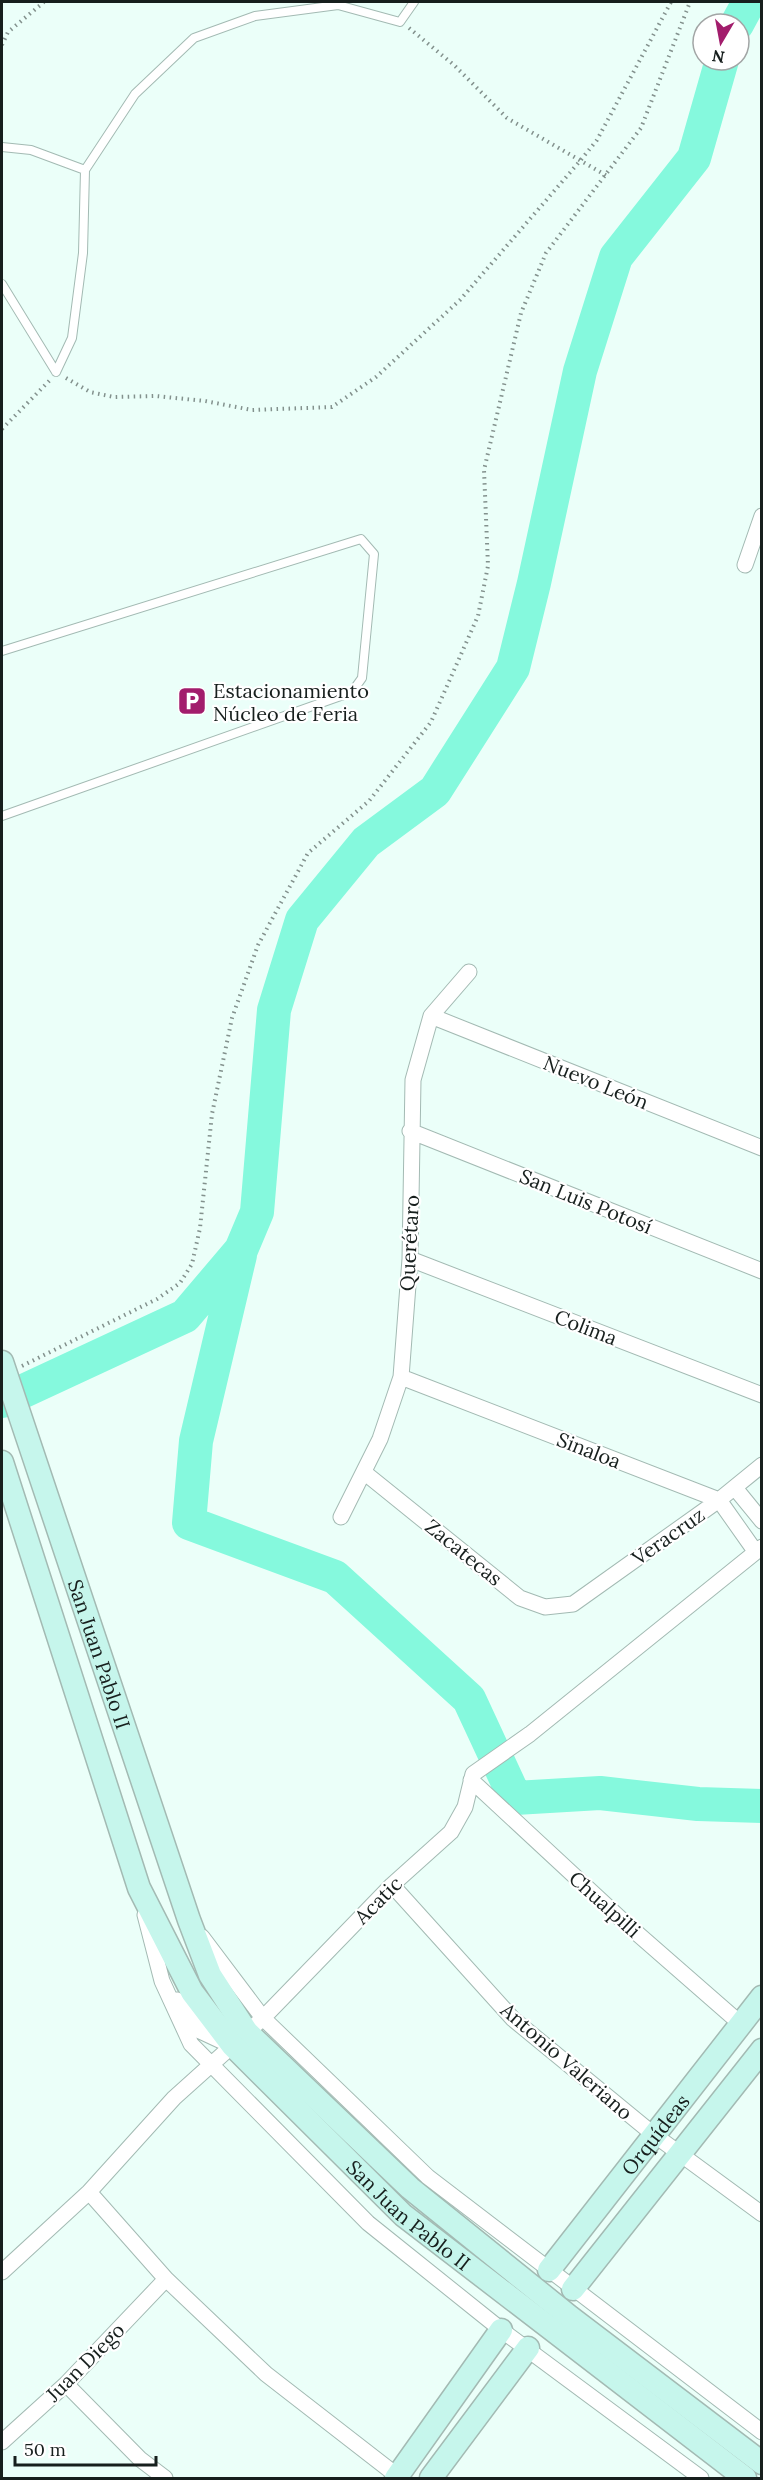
<svg xmlns="http://www.w3.org/2000/svg" width="763" height="2480" font-family="Lora,serif">
  <style>
    .lines { fill: none; stroke-linecap: round; stroke-linejoin: round }
    .river { stroke: #85f9dd; stroke-width: 34 }
    .lane-casing { stroke: #a3bab3; stroke-width: 10 }
    .street-casing { stroke: #a3bab3; stroke-width: 17 }
    .secondary-casing { stroke: #a3bab3; stroke-width: 25 }
    .path { stroke: #83918d; stroke-width: 4; stroke-dasharray: 1.5 4.5; stroke-linecap: butt }
    .lane { stroke: #fff; stroke-width: 8 }
    .street { stroke: #fff; stroke-width: 15 }
    .secondary { stroke: #c6f6ec; stroke-width: 22 }
    .labels { text-anchor: middle; dominant-baseline: central; stroke-width: 4.5; stroke-linejoin: round; paint-order: stroke }
    .poi-label { font-size: 20px; fill: #171f1d; stroke: #fff; text-anchor: start }
    .street-label { font-size: 20px; fill: #171f1d; stroke: #fff }
  </style>
  <rect width="100%" height="100%" fill="#ebfff9"/>
  <g class="lines">
    <!-- river -->
    <path class="river" d="M737 24 749 2
      M240 1255 196 1441 189 1523 335 1577 469 1699 515 1798 600 1793 698 1804 762 1806
      M2 1401 185 1316 241 1250 257 1212 274 1010 302 920 366 842 435 791 513 668 534 583 580 371 616 257 694 158 722 60"/>
    <!-- lane casing -->
    <g class="lane-casing">
      <path id="lane" d="M2 147 31 150 85 170
        M2 284 56 372
        M56 372 72 338 83 253 85 170 135 94 194 38 255 16 338 5 400 22 414 2
        M2 651 361 539 374 554 362 678 352 692 2 816"/>
    </g>
    <!-- street casing -->
    <g class="street-casing">
      <path id="street" d="M745 565 762 516
        M431 1016 762 1148
        M410 1131 762 1271
        M410 1259 762 1395
        M401 1377 719 1500 755 1551
        M365 1473 520 1598 545 1607 573 1604 719 1500 762 1465
        M735 1488 762 1521
        M341 1517 380 1439 401 1377 410 1259 413 1080 431 1016 469 972
        M471 1780 623 1921 742 2025
        M392 1885 513 2019 653 2134 762 2214
        M145 1915 162 1981 191 2044 368 2223 504 2332 701 2478
        M202 1937 263 2018 428 2177 762 2432
        M177 2000 200 2031 230 2045
        M89 2192 166 2279 266 2374 400 2478
        M2 2272 89 2192 174 2098 263 2018 392 1885 451 1832 465 1807 473 1774 530 1734 762 1547
        M66 2384 140 2459 165 2478
        M2 2442 66 2384 166 2279"/>
    </g>
    <!-- secondary casing -->
    <g class="secondary-casing">
      <g id="secondary">
        <path id="s1" d="M2 1362 189 1920 210 1975 247 2032 410 2188 570 2317 762 2463"/>
        <path id="s2" d="M2 1462 139 1888 192 1992 233 2046 403 2215 745 2478"/>
        <path id="s3" d="M549 2270 762 1997"/>
        <path d="M573 2289 762 2050"/>
        <path d="M396 2478 501 2330"/>
        <path d="M431 2478 528 2348"/>
      </g>
    </g>
    <!-- path -->
    <path class="path" d="M409 28 454 65 507 118 607 176
      M2 45 8 32 44 2
      M66 378 90 392 114 397 156 396 205 401 252 410 332 407 376 377 460 300 580 161 597 140 671 2
      M2 429 50 380
      M22 1366 157 1299 180 1283 192 1264 200 1228 212 1114 232 1018 258 945 308 853 369 801 431 722 478 616 488 566 484 470 521 313 546 253 641 128 690 2"/>
    <!-- lane -->
    <use href="#lane" class="lane"/>
    <!-- street -->
    <use href="#street" class="street"/>
    <!-- secondary -->
    <use href="#secondary" class="secondary"/>
  </g>
  <!-- icons -->
  <defs>
    <g id="parking-square" transform="scale(1.5)"><rect x="-9" y="-9" width="18" height="18" rx="4" fill="#a21d6c" stroke="#fff"/><path d="M-3.5-5.5H1a3.5 3.5 0 0 1 0 7H-1V5.5H-3.5ZM-1-3.4V-.6H.8a1.4 1.4 0 0 0 0-2.8Z" fill="#fff"/></g>
  </defs>
  <g fill-rule="evenodd">
    <use href="#parking-square" x="192" y="701"/>
  </g>
  <g class="labels">
    <!-- poi labels -->
    <g class="poi-label">
      <text x="213" y="690">Estacionamiento<tspan x="213" dy="23">Núcleo de Feria</tspan></text>
    </g>
    <!-- street labels -->
    <g class="street-label">
      <text transform="translate(596 1082) rotate(22)">Nuevo León</text>
      <text transform="translate(586 1201) rotate(22)">San Luis Potosí</text>
      <text transform="translate(409 1243) rotate(-87)">Querétaro</text>
      <text transform="translate(586 1327) rotate(21)">Colima</text>
      <text transform="translate(589 1450) rotate(21)">Sinaloa</text>
      <text transform="translate(668 1536) rotate(-35)">Veracruz</text>
      <text transform="translate(464 1552) rotate(39)">Zacatecas</text>
      <text stroke="none"><textPath href="#s1" startOffset="308">San Juan Pablo II</textPath></text>
      <text transform="translate(378 1900) rotate(-45)">Acatic</text>
      <text transform="translate(605 1904) rotate(42)">Chualpilli</text>
      <text transform="translate(567 2061) rotate(41)">Antonio Valeriano</text>
      <text stroke="none"><textPath href="#s3" startOffset="172">Orquídeas</textPath></text>
      <text stroke="none"><textPath href="#s2" startOffset="876">San Juan Pablo II</textPath></text>
      <text transform="translate(85 2362) rotate(-45)">Juan Diego</text>
    </g>
  </g>
  <!-- border -->
  <rect width="763" height="2480" fill="none" stroke="#171f1d" stroke-width="6"/>
  <!-- north arrow -->
  <g transform="translate(721 42) rotate(190)"><circle r="28" fill="#ffffff" stroke="#a2a5a5" stroke-width="1.5"/>
  <path d="M0-4.5L10 22L0 15L-10 22Z" fill="#a21d6c"/>
  <text y="-9" font-size="16" font-weight="bold" text-anchor="middle" fill="#171f1d">N</text>
  </g>
  <!-- scale -->
  <path d="M15 2456v9h141v-9" fill="none" stroke="#171f1d" stroke-width="3"/>
  <text x="24" y="2456" font-size="18" fill="#171f1d" stroke="#ffffff" stroke-width="4.5" paint-order="stroke">50 m</text>
</svg>
